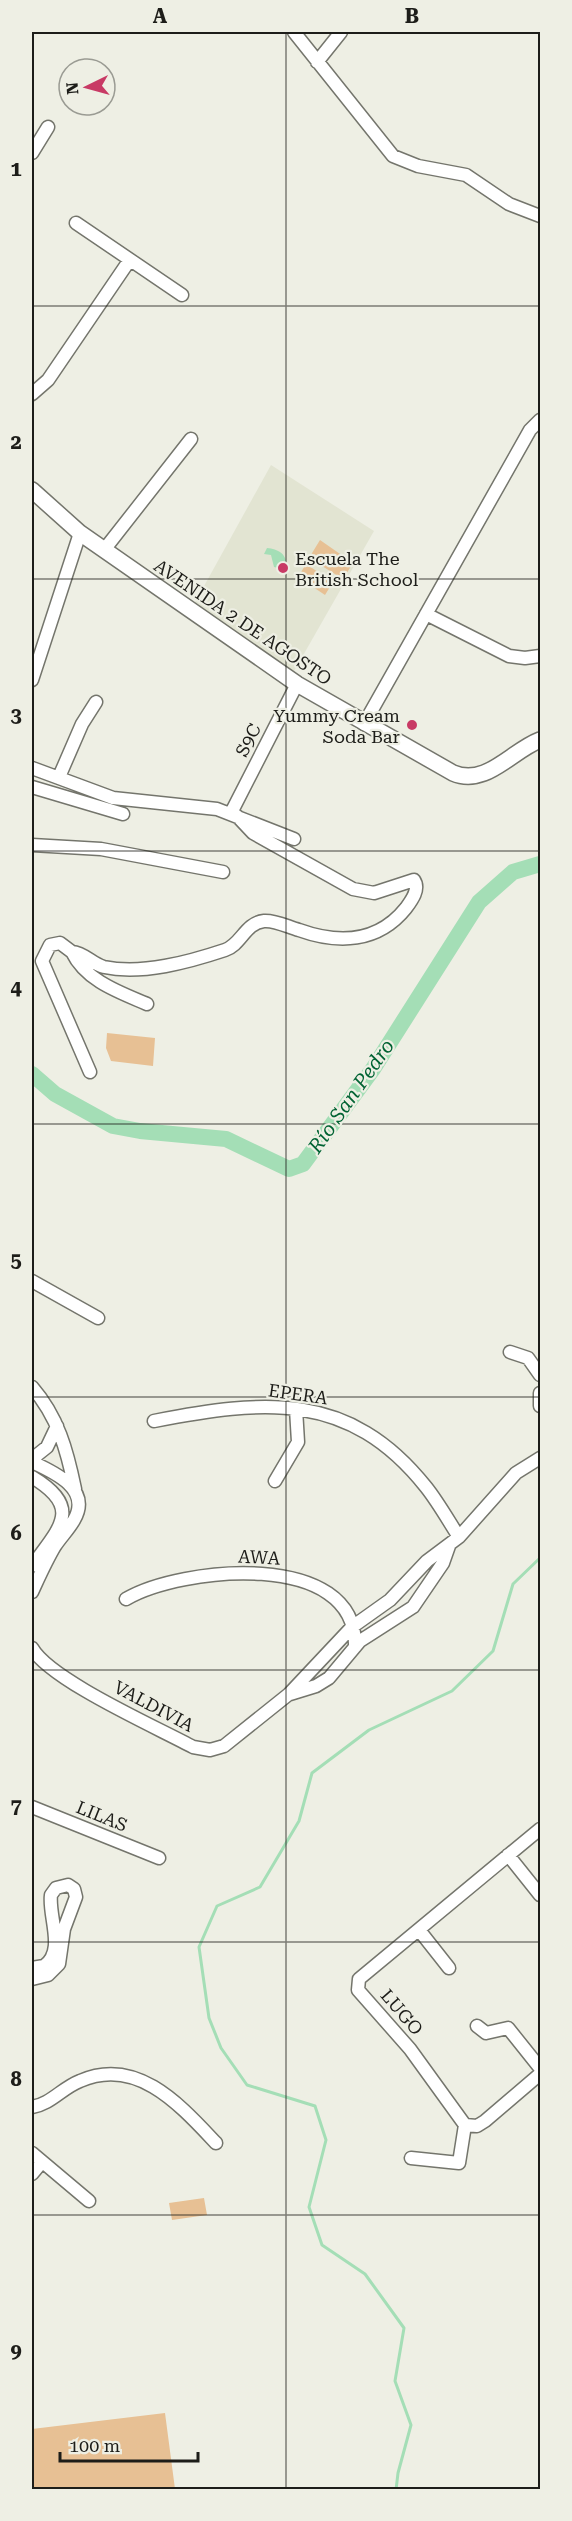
<svg xmlns="http://www.w3.org/2000/svg" width="572" height="2521" font-family="'Roboto Serif',serif">
  <style>
    .built { fill: #e2e4d2 }
    .green { fill: #e7c094 }
    .water { fill: #a4deb6 }
    .lines { fill: none; stroke-linecap: round; stroke-linejoin: round }
    .stream { stroke: #a4deb6; stroke-width: 3 }
    .river { stroke: #a4deb6; stroke-width: 16 }
    .minor-casing { stroke: #74756c; stroke-width: 15 }
    .major-casing { stroke: #74756c; stroke-width: 18 }
    .minor { stroke: #fff; stroke-width: 12 }
    .major { stroke: #fff; stroke-width: 15 }
    .grid { fill: none; stroke: #1d1d19; stroke-width: 1.5; stroke-opacity: 0.55 }
    .poi-dot { fill: #c83a65; stroke: #eeefe4; stroke-width: 2 }
    .labels { text-anchor: middle; dominant-baseline: central; stroke-width: 4.5; stroke-linejoin: round; paint-order: stroke }
    .poi-label { font-size: 18px; fill: #1d1d19; stroke: #eeefe4; text-anchor: start }
    .street-label { font-size: 18px; fill: #1d1d19; stroke: #eeefe4 }
    .water-label { font-size: 20px; font-style: italic; fill: #006333; stroke: #eeefe4 }
    .neatline { fill: none; stroke: #1d1d19; stroke-width: 2 }
    .grid-label { font-size: 20px; text-anchor: middle; font-weight: bold; fill: #1d1d19 }
  </style>
  <rect width="100%" height="100%" fill="#eeefe4"/>
  <!-- built -->
  <path class="built" d="M271 465 374 531 293 673 193 606Z"/>
  <!-- green -->
  <path class="green" d="M320 540 353 563 343 579 309 558Z
    M306 564 333 582 325 595 298 577Z
    M107 1033 155 1038 153 1066 111 1061 106 1048Z
    M204 2198 207 2215 172 2220 169 2203Z
    M165 2413 175 2489H32V2429Z"/>
  <!-- water -->
  <path class="water" d="M267 548C278 549 287 554 286 565L282 569 274 567 271 555 264 554Z"/>
  <g class="lines">
    <!-- stream -->
    <path class="stream" d="M396 2490 398 2473 411 2425 395 2381 404 2328 365 2274 322 2245 309 2207 326 2140 315 2106 247 2085 221 2048 209 2018 199 1947 217 1906 260 1887 299 1821 312 1773 369 1730 452 1691 493 1651 513 1584 540 1558"/>
    <!-- river -->
    <path class="river" d="M32 1074 55 1094 113 1126 140 1131 226 1139 289 1169 303 1164 373 1069 479 902 513 872 540 864"/>
    <!-- minor casing -->
    <g class="minor-casing">
      <path id="minor" d="M294 32 393 156 418 166 466 175 509 204 540 216
        M317 62 341 32
        M32 153 48 127
        M76 223 182 295
        M32 394 48 380 129 261
        M104 550 191 439
        M426 614 509 656 525 658 540 656
        M32 680 80 533
        M364 724 530 430 540 420
        M32 768 113 798 217 809 294 839
        M59 777 82 724 96 702
        M32 787 123 814
        M231 813 297 684
        M32 845 101 849 223 872
        M72 952 60 943 50 945 42 961 90 1072
        M147 1004C119 992 86 981 72 952 85 953 92 964 104 967 142 975 189 962 225 950 241 945 245 923 264 921 275 920 288 927 299 930 338 944 378 943 406 908 412 900 420 889 414 880L374 893 353 889 253 833 237 816
        M32 1281 98 1318
        M510 1352 528 1358 540 1375
        M32 1387C58 1417 67 1450 75 1489
        M540 1393V1406
        M154 1421C263 1400 349 1390 426 1487 438 1502 448 1520 459 1537
        M32 1459 47 1447 57 1426
        M32 1462C54 1472 92 1489 74 1520 69 1529 61 1537 55 1546 46 1561 39 1577 32 1592
        M32 1477C84 1508 59 1528 32 1566
        M275 1481 298 1442 296 1409
        M126 1599C180 1567 358 1548 355 1647
        M32 1648C50 1680 156 1727 193 1747L210 1750 224 1746 289 1694 352 1627 390 1600 427 1561 459 1537 516 1473 540 1458
        M290 1694 316 1686 329 1678 360 1641 413 1607 443 1563 449 1546
        M32 1807 159 1858
        M540 1829 359 1979 358 1990 410 2049 465 2125 477 2126 485 2121 540 2074
        M508 1855 540 1895
        M419 1930 449 1968
        M32 1968 44 1966C66 1951 48 1916 51 1895L56 1888 68 1885 74 1889 76 1897 64 1929 59 1964 48 1975 32 1979
        M477 2026 486 2033 508 2028 540 2068
        M32 2107C51 2104 62 2088 80 2081 137 2056 180 2105 216 2143
        M32 2153 89 2201
        M411 2158 459 2163 465 2125
        M32 2174 42 2162"/>
    </g>
    <!-- major casing -->
    <g class="major-casing">
      <path id="major" d="M32 490 80 533 297 684 453 773C486 787 511 751 540 740"/>
    </g>
    <!-- minor -->
    <use href="#minor" class="minor"/>
    <!-- major -->
    <use href="#major" class="major"/>
  </g>
  <!-- grid -->
  <path class="grid" d="M286 32V2490M32 306H540M32 579H540M32 851H540M32 1124H540M32 1397H540M32 1670H540M32 1942H540M32 2215H540"/>
  <!-- markers -->
  <g class="poi-dot">
    <circle cx="283" cy="568" r="6"/>
    <circle cx="412" cy="725" r="6"/>
  </g>
  <g class="labels">
    <!-- poi labels -->
    <g class="poi-label">
      <text x="295" y="558">Escuela The<tspan x="295" dy="21">British School</tspan></text>
      <text x="400" y="715" text-anchor="end">Yummy Cream<tspan x="400" dy="21">Soda Bar</tspan></text>
    </g>
    <!-- street labels -->
    <g class="street-label">
      <text transform="translate(243 622) rotate(34)">AVENIDA 2 DE AGOSTO</text>
      <text transform="translate(248 740) rotate(-63)">S9C</text>
      <text transform="translate(298 1394) rotate(8)">EPERA</text>
      <text transform="translate(259 1557) rotate(3)">AWA</text>
      <text transform="translate(154 1706) rotate(28)">VALDIVIA</text>
      <text transform="translate(102 1816) rotate(22)">LILAS</text>
      <text transform="translate(402 2012) rotate(49)">LUGO</text>
    </g>
    <!-- water labels -->
    <g class="water-label">
      <text transform="translate(351 1096) rotate(-55)">Río San Pedro</text>
    </g>
  </g>
  <!-- border -->
  <rect width="572" height="2521" fill="none" stroke="#eeefe4" stroke-width="66"/>
  <!-- north arrow -->
  <g transform="translate(87 87) rotate(265)"><circle r="28" fill="#eeefe4" stroke="#9a9b93" stroke-width="1.5"/>
  <path d="M0-4.5L10 22L0 15L-10 22Z" fill="#c83a65"/>
  <text y="-9" font-size="16" font-weight="bold" text-anchor="middle" fill="#1d1d19">N</text>
  </g>
  <!-- scale -->
  <path d="M60 2452v9h138v-9" fill="none" stroke="#1d1d19" stroke-width="3"/>
  <text x="69" y="2452" font-size="18" fill="#1d1d19" stroke="#eeefe4" stroke-width="4.5" paint-order="stroke">100 m</text>
  <rect x="33" y="33" width="506" height="2455" class="neatline"/>
  <g class="grid-label">
    <text x="160" y="23">A</text>
    <text x="412" y="23">B</text>
    <text x="16" y="176">1</text>
    <text x="16" y="449">2</text>
    <text x="16" y="722">3</text>
    <text x="16" y="995">4</text>
    <text x="16" y="1267">5</text>
    <text x="16" y="1540">6</text>
    <text x="16" y="1813">7</text>
    <text x="16" y="2086">8</text>
    <text x="16" y="2358">9</text>
  </g>
</svg>
